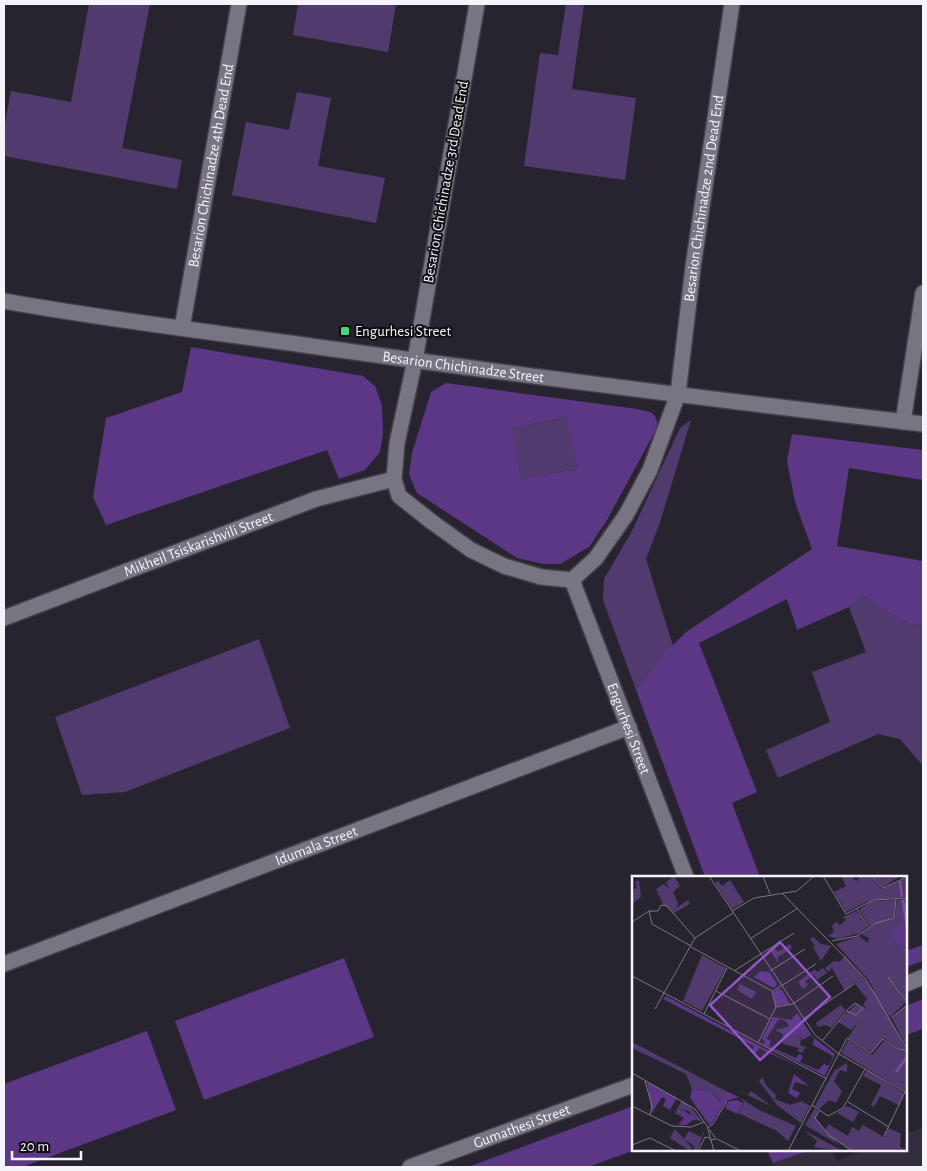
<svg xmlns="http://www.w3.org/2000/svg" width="927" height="1171" font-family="'Alegreya Sans',sans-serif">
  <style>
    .built { fill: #332d3d }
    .green { fill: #513b6e }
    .forest { fill: #5b3786; fill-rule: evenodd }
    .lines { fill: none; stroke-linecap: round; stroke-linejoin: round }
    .minor-casing { stroke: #434049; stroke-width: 18 }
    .minor { stroke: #797481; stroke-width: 15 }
    .poi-dot { fill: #41d77c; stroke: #100e13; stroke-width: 2 }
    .labels { text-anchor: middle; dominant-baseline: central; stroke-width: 4; stroke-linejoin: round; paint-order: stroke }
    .street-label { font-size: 15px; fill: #f6f3fb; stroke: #100e13 }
    .poi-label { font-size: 15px; fill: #f6f3fb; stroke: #100e13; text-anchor: start }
    .inset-river { fill: none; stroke: #7450a2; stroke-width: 2.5 }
    .inset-road { fill: none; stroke: #7a7781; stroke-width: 1 }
    .view { fill: #9454cb; fill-opacity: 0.15; stroke: #9454cb; stroke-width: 2.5 }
    .inset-edge { fill: none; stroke: #f6f3fb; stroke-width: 2.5 }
  </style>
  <rect width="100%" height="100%" fill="#28242f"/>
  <!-- built -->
  <path class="built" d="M923 1127V1167H772L773 1163 810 1150H832L837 1161 865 1150H906V1134Z"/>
  <!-- green -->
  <path class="green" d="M89 4H150L122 148 182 160 177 189 4 156V128L11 91 71 102Z
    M298 4H396L388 52 293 35Z
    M566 4H584L572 89 636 98 625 180 524 166 540 53 558 55Z
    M297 92 331 98 318 166 385 178 376 223 232 195 246 122 289 130Z
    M568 417 577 469 521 479 511 428Z
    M691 420 660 522 646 559 673 646 659 659 636 690 603 600 604 579 632 531 680 428Z
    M863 595C881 607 901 625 923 626V766L900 739 878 734 778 778 766 750 830 722 812 672 866 652 849 607Z
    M259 639 290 728 125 792 82 795 55 717Z"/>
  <!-- forest -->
  <path class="forest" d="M191 347 363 376 375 386 382 405 383 435 380 452 365 470 339 479 327 450 106 525 93 497 106 418 182 392Z
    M446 383 637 409C650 412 656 411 658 426L607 520 589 547 560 564H543L517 558 417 493 409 475 412 453 431 392ZM567 417 577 469 521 479 512 428Z
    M792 434 923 450V480L849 468 837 546 923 561V626C901 625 881 607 863 595L849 607 797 630 787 599 699 643 757 792 732 803 760 877H705L636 690 659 659 686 632 812 549 795 502 787 461Z
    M923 945V961L906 967V951Z
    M344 958 374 1037 204 1100 175 1021Z
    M923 999V1029L906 1035V1006Z
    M147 1031 176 1110 22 1167H5L4 1084Z
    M633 1106V1150H635L588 1167H468Z
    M767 1150H810L773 1163Z"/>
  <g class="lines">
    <!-- minor casing -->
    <g class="minor-casing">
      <g id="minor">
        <path id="s1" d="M477 4 415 360 397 443 394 479 399 496 432 522 471 550 504 566 541 577 572 580 596 558 626 515 650 470 678 394 693 267 732 4"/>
        <path id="s2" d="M4 301C103 319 204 331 304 345 510 374 716 400 923 424"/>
        <path id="s3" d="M182 328 239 4"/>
        <path d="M903 422 923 293"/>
        <path id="s4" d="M572 580 686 877"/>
        <path id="s5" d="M4 618 316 499 394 479"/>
        <path id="s6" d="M4 964 629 727"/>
        <path d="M906 984 923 977"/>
        <path id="s7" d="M410 1167 633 1085"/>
      </g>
    </g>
    <!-- minor -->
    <use href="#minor" class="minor"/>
  </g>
  <!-- markers -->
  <rect class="poi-dot" x="340" y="326" width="10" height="10" rx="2.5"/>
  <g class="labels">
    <!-- street labels -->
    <g class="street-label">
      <text stroke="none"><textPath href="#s3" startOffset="165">Besarion Chichinadze 4th Dead End</textPath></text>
      <text transform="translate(446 182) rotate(-80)">Besarion Chichinadze 3rd Dead End</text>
      <text stroke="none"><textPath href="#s1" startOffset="1111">Besarion Chichinadze 2nd Dead End</textPath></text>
      <text stroke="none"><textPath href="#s2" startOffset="464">Besarion Chichinadze Street</textPath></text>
      <text stroke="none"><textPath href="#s5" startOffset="208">Mikheil Tsiskarishvili Street</textPath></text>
      <text stroke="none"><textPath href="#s4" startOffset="159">Engurhesi Street</textPath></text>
      <text stroke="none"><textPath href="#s6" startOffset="334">Idumala Street</textPath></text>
      <text stroke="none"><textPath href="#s7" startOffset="119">Gumathesi Street</textPath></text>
    </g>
    <!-- poi labels -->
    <g class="poi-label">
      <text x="355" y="331">Engurhesi Street</text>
    </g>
  </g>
  <!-- overview -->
  <g transform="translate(632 876)">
    <rect width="275" height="275" fill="#28242f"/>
    <path d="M42 0 48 10 41 16 46 27 44 32 56 24 58 28 42 37 31 28 24 13 32 8 38 14 34 6ZM209 0H220L224 5 229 0H238L250 13 275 2V21L238 24 214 36 202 16 214 10ZM240 0H268L251 11ZM7 4 9 21 0 28 1 14 5 11 3 6ZM98 4 112 26 100 33 83 7 86 5 90 10ZM271 23 268 38 270 47 258 55 268 72 275 70V125L258 102 274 126 258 141 236 103 204 68 227 60 236 67 237 62 229 58 245 47 263 42 265 24ZM263 24 262 41 237 50 227 34 239 25ZM224 35 230 42 224 45 230 43 235 51 228 57 205 63 196 60 202 56 200 50 204 46 208 49 214 44 211 41ZM181 61 189 68 199 70 189 85 181 71 183 69 178 63ZM158 68 160 72 146 81V87L138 74 143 72 146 76ZM70 79 94 92 70 135 51 125ZM213 80 245 118 274 173H267L252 162 240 176 216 162 226 146 219 154 206 146 224 128 236 133 231 129 235 123 222 107 213 115 200 92 196 96 193 92 202 85 208 86ZM191 92 195 97 185 104 182 99 173 105 176 109 171 113 166 106 183 93 185 96ZM108 108 124 116 120 123 105 114ZM209 129 214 134 199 152 194 149 186 151 184 147ZM275 129V172L260 142ZM159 150 165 159 170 160 168 169 174 171 170 177 165 175 167 172 151 168V158L143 154ZM216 164 240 179 252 165 266 174H275V216L209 177ZM0 166 94 215 89 226 78 214 60 213 54 198 0 172ZM215 187V196L208 194 202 205 210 215 204 227 197 224 187 233 183 230 202 195ZM235 194 272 217 267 229 248 220 242 231 239 229 249 209 231 200ZM131 201 133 208 144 219 143 223 158 229 170 225 178 230 169 247 145 229 127 205ZM105 214 117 219 118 215 122 217 139 230ZM107 221 127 234 164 250 156 265 145 255 106 237 112 226ZM50 224 62 235 70 245 62 244 57 235 51 234 48 240 43 237ZM215 230 227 236 221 246 205 237ZM183 232 186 235 183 242 207 269 173 249ZM196 248 216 260 220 251 227 255 231 249 252 261 257 252 269 258 268 271 275 275H221L199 261 194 254ZM43 253 60 272 58 275 38 262ZM73 253 65 275H61L63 271 52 263 57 255 69 261ZM173 255 175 256 211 275 182 271 185 265Z" fill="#513b6e"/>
    <path d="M275 22V70L268 72 257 55 270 47 268 38 271 23ZM129 95 137 96 145 108 142 112 122 101ZM148 113H149L158 128 144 130 141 116ZM34 120 148 181 177 196 127 172 124 177 120 175 122 170 31 123ZM165 137 181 161 203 178 193 200 131 168 133 165 130 163 141 141 159 144ZM147 143 154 145 162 158 170 160V164L179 159 182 163 181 169 201 180 197 190 192 188 186 194 168 186 171 180 167 178 164 182 137 170 139 165 134 163ZM162 198 177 210 163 206 160 213 168 217 165 222 156 217ZM15 206 45 222 38 234 31 230 34 223 30 221 20 237ZM60 213 78 214 88 226 94 215 107 221 94 225 78 250 58 222ZM105 224 111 227 105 238 93 232 97 225ZM51 234 63 242 55 249H46L52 242 48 240Z" fill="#5b3786" fill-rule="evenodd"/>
    <path class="inset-river" d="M268 5 270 21M271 24 275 50M264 196 275 181"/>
    <path class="inset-road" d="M77 0 183 159 207 178 275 217M131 0 138 18M191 0 214 38 241 24 275 22M239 0 251 12 275 1M151 18 233 102 275 173M225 33 236 51M17 35H26L29 29 35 30 63 62M17 35 20 48 59 70M100 35 122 22 165 15 182 0M0 46 17 35M118 63 166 32M200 65 225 60 244 47 262 42 264 23M59 71 140 115M102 95 162 57M138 95 173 73M0 100 195 203M256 101 275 126M84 115 138 143M140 115 144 131M141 115 184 88M144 131 161 128 201 100M23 133 63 62 101 37M72 138 95 92M259 142 275 129M171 143 222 108M190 165 215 135 216 133 223 127 231 132 224 139 215 135M126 167 144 131M0 197 63 233 75 250 82 275M13 205 20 230 18 239M216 226 257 251M180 229 196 240 211 232 233 193M0 230 40 250 59 251 72 246M187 235 183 242 197 259 220 275M76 252 81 248 95 225M77 253 84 263 78 264M252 260 273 216M85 263 109 275M0 269 18 262 44 275M66 275 73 261 78 262M156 275 215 162 239 177 251 163 266 173 275 174M168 275H195"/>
    <path class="view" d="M148 66 198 121 128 184 78 129Z"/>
    <rect width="275" height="275" class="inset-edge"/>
  </g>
  <!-- border -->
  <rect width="927" height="1171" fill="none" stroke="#f6f3fb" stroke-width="10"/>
  <!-- scale -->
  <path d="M12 1151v8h69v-8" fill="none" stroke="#f6f3fb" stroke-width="2.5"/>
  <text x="20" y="1151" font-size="15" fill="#f6f3fb" stroke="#100e13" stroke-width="4" paint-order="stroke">20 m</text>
</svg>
